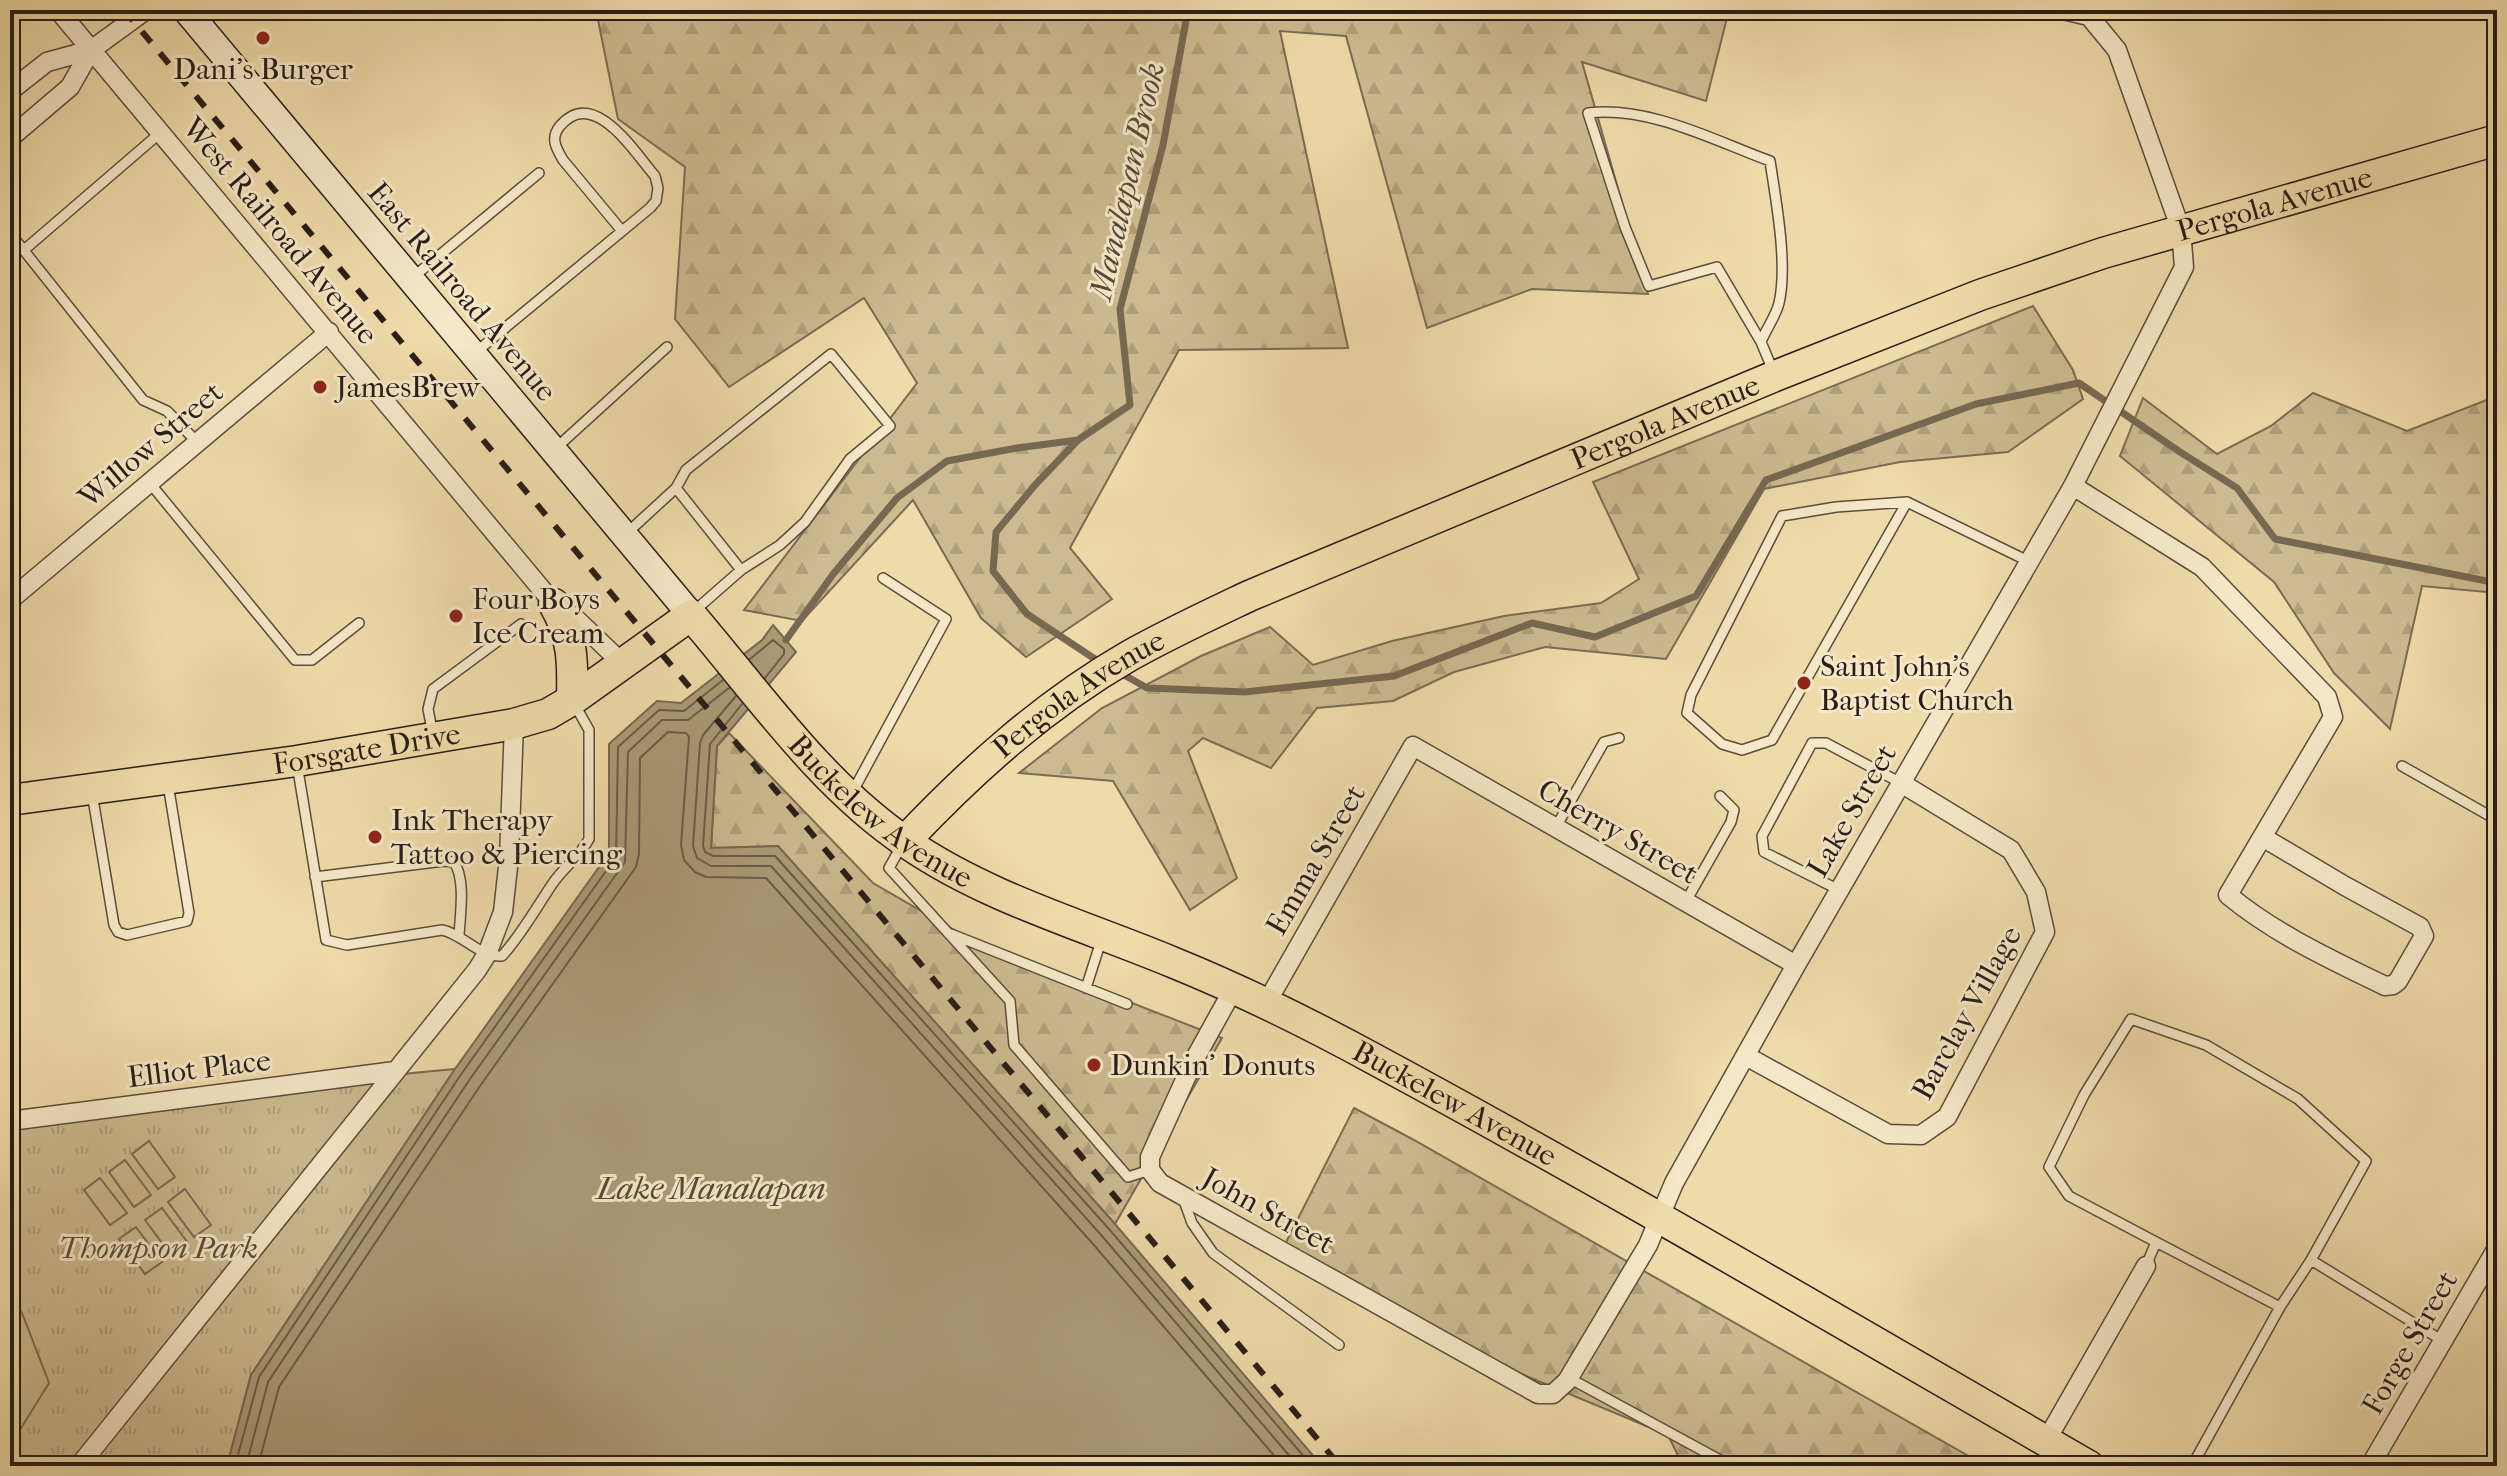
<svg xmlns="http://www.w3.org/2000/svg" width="2507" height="1476" font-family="'IM FELL French Canon',serif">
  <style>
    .grass { fill: url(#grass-tufts); stroke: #7a6c54; stroke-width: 2 }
    .forest { fill: url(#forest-firs); stroke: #7a6c54; stroke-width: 2 }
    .pitch { fill: #cdba90; stroke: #7a6c54; stroke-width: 2 }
    .water { fill: #ab9a77; stroke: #776851; stroke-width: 2 }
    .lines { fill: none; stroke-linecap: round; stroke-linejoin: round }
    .shore { stroke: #6a5c47; stroke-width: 2 }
    .stream { stroke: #776851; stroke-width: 7 }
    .lane-casing { stroke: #5a4d3c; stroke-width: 12 }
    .street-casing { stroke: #5a4d3c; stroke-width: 21 }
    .secondary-casing { stroke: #281e17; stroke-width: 29 }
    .primary-casing { stroke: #281e17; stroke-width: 33 }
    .lane { stroke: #f5e7c7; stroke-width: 9 }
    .street { stroke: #f5e7c7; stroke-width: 18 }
    .secondary { stroke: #f5e7c7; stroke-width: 26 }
    .primary { stroke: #efdaa9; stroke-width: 30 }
    .rail { stroke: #281e17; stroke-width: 6; stroke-dasharray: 14 14; stroke-linecap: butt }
    .poi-dot { fill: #8f2418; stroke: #f5e7c7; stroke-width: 3 }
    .labels { text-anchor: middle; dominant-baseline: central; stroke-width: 6; stroke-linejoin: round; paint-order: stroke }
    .poi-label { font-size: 30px; fill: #281e17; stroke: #f5e7c7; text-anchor: start }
    .street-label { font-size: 30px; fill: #281e17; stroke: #f5e7c7 }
    .park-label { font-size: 30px; font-style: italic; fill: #5a4d3b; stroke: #f5e7c7 }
    .water-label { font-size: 32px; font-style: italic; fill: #564939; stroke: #f5e7c7 }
  </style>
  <defs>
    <pattern id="grass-tufts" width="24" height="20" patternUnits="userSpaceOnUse" patternTransform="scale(2)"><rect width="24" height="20" fill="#cdba90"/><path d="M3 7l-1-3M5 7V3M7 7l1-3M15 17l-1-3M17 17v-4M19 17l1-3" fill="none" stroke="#b09f7b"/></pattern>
    <pattern id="forest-firs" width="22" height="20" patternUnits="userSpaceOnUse" patternTransform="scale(2)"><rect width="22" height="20" fill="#cdba90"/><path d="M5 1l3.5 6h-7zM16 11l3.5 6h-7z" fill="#b09f7b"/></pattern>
  </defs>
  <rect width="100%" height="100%" fill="#efdaa9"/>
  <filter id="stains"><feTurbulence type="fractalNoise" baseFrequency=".0025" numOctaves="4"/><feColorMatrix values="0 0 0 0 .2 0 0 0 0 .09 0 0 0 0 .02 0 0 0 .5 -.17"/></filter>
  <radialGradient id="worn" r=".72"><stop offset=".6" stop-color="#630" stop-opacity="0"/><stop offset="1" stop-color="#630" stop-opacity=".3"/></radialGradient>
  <!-- grass -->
  <path class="grass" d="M455 1069 251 1375 227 1466H10V1111Z"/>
  <!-- forest -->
  <path class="forest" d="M596 10H1729L1706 101 1582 62 1648 294 1532 289 1427 328 1346 36 1280 31 1348 348 1179 350 1070 548 1112 599 1026 657 981 618 913 500 802 621 744 610 917 383 864 298 729 387 675 319 685 167 618 119Z
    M2033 306 2073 370 2083 399 2008 452 1900 462 1764 489 1666 659 1545 647 1454 672 1393 701 1317 708 1271 768 1203 738 1188 751 1237 878 1190 910 1113 781 1019 773 1102 708 1201 656 1270 627 1313 665 1392 641 1504 616 1601 603 1639 579 1593 482Z
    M2313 393 2407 431 2497 396V593L2422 586 2390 729 2334 673 2274 582 2120 456 2143 398 2217 454 2271 426Z
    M729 733 873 883 975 942 1222 1038 1115 1224 778 846 711 848 717 746Z
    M1354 1108 1414 1140 1986 1466H1683L1668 1435 1435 1338 1280 1254Z"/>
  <!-- pitch -->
  <path class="pitch" d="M149 1141 175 1177 158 1189 132 1154Z
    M125 1160 151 1195 134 1207 109 1172Z
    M100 1178 127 1213 110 1225 84 1190Z
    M185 1189 211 1225 194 1237 168 1202Z
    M162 1208 188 1243 171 1255 145 1220Z
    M136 1227 162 1262 145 1274 119 1239Z
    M10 1297 22 1313 49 1383 15 1438 10 1440Z"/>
  <!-- water -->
  <path class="water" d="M773 625 796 652 717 746 711 848 778 846 1115 1224 1322 1466H227L251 1375 455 1069 609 853V744L657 701 681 703 762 640Z"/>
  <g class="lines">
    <!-- shore -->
    <path class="shore" d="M750 659 773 640 784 649V654L765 678
      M736 696 703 735 700 743 693 846 697 858 711 866H771L1102 1236 1298 1466
      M742 704 710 744 703 846 705 852 713 856H775L1109 1229 1312 1466
      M235 1466 259 1377 462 1073 616 857 618 747 659 710 684 711 723 680
      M246 1466 268 1382 470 1079 625 862 628 752 662 720H688L729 688
      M258 1466 279 1387 480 1086 636 867 639 854 640 758 668 732 686 733 689 737 681 845 684 860 695 872 706 877 766 878 1093 1244 1283 1466"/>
    <!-- stream -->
    <path class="stream" d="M1078 440 1035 485 996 532 993 571 1027 614 1101 663
      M786 640 834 573 897 498 947 461 1017 448 1078 440 1130 405 1120 309 1163 145 1188 10
      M1119 672 1147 688 1245 692 1394 676 1532 623 1595 637 1696 596 1766 480 1976 404 2079 383 2180 452 2237 488 2275 539 2497 583"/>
    <!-- lane casing -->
    <g class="lane-casing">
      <path id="lane" d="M10 233 143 400 167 411 197 442
        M24 250 160 133
        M412 278 539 173
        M1761 342C1766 329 1776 316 1779 303 1788 264 1776 201 1770 161 1713 140 1650 106 1588 113L1625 227 1649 286 1717 267 1761 342 1774 373
        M476 352 650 208 656 201 658 188 655 176C634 152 594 86 560 126 550 138 556 148 563 160L622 231
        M556 448 667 347
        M149 482 295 660H312L359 623
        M676 488 686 470 831 354 890 426 850 459 805 522 780 545 741 570 692 613
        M1907 502 1772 740 1742 750 1722 744 1687 713 1691 695 1782 516 1836 507 1907 502 2030 562
        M627 533 676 488 741 570
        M433 735 428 709 433 689 521 624
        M297 764 326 940 347 945 442 930C463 934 480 958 502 956 522 934 536 908 553 883 564 867 580 856 589 839V730L575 705
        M2402 766 2497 820
        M92 793 114 925 118 932 127 935 187 921 189 913 168 784
        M852 793 946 619 883 578
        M1556 827 1604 742 1619 738
        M902 845 889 868 1010 1001 1014 1045 1128 1177 1150 1170
        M315 877 444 861 454 862C466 880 460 915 459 936
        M1839 890 1764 852 1762 836 1812 743H1826L1901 783
        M1685 903 1731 822 1734 810 1720 796
        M951 934 1127 1004
        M1086 988 1102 938
        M1183 1198 1192 1223 1213 1253 1339 1345
        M2156 1242 2280 1307 2311 1260
        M2146 1266 2156 1242 2069 1196 2049 1167 2084 1095 2131 1019 2206 1045 2298 1099 2366 1161 2311 1260 2443 1341
        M1569 1378 1731 1466
        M2192 1466 2280 1307"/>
    </g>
    <!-- street casing -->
    <g class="street-casing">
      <path id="street" d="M58 10 554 604 575 618 622 663
        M2063 10 2089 16 2096 10
        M10 91 47 62 91 50 146 10
        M10 138 70 87 91 50
        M2073 486 2202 567 2327 697 2333 717 2228 895C2275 934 2330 959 2385 986L2393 985 2398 981 2424 936 2420 927 2345 886 2264 838
        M10 600 329 332
        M1234 988 1193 1062 1150 1157V1170L1160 1183 1538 1394H1553L1567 1381 1648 1245 1674 1183 1796 965 2073 486 2184 267 2181 230 2117 50 2089 16
        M1267 1002 1413 746 1796 965
        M1746 1056 1888 1134 1921 1135 1947 1117 2045 932 2036 892 2011 850 1901 783
        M10 1121 395 1071
        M2046 1441 2146 1266
        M79 1466 477 970 487 954 503 912 509 858 514 724
        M2370 1466 2497 1248"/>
    </g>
    <!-- secondary casing -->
    <g class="secondary-casing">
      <path id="secondary" d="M186 10 691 615"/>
    </g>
    <!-- primary casing -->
    <g class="primary-casing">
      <g id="primary">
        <path d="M554 604C573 637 573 662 572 700"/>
        <path id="s1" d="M10 800 297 761 514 724 548 714 572 700 691 615C758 693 820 784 907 843 987 898 1083 925 1172 962 1241 990 1308 1023 1374 1059 1615 1189 1852 1329 2089 1466"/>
        <path id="s2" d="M904 842C971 771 1044 705 1129 656 1168 634 1209 615 1249 596L1775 376 1980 295 2103 253 2497 140"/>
      </g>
    </g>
    <!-- lane -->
    <use href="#lane" class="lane"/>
    <!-- street -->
    <use href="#street" class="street"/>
    <!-- secondary -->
    <use href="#secondary" class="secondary"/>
    <!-- primary -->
    <use href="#primary" class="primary"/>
    <!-- rail -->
    <path class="rail" d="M124 10 1340 1466"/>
  </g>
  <!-- markers -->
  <g class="poi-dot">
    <circle cx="263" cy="38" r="8"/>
    <circle cx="320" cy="387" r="8"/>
    <circle cx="456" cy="616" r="8"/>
    <circle cx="1804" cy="683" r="8"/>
    <circle cx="375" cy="837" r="8"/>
    <circle cx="1094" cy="1065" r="8"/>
  </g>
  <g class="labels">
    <!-- poi labels -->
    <g class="poi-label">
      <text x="263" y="69" text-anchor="middle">Dani’s Burger</text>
      <text x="336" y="387">JamesBrew</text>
      <text x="472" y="599">Four Boys<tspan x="472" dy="34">Ice Cream</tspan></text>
      <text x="1820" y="666">Saint John's<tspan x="1820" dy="34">Baptist Church</tspan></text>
      <text x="391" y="820">Ink Therapy<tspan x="391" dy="34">Tattoo &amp; Piercing</tspan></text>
      <text x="1110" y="1065">Dunkin' Donuts</text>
    </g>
    <!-- street labels -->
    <g class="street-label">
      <text stroke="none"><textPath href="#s2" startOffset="1526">Pergola Avenue</textPath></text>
      <text transform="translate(280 231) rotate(50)">West Railroad Avenue</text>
      <text transform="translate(462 292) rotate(50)">East Railroad Avenue</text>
      <text stroke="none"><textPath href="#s2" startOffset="878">Pergola Avenue</textPath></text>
      <text transform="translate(151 445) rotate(-40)">Willow Street</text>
      <text stroke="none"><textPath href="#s2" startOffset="230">Pergola Avenue</textPath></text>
      <text stroke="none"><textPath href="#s1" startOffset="360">Forsgate Drive</textPath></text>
      <text stroke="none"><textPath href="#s1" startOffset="994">Buckelew Avenue</textPath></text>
      <text transform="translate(1852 811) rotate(-60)">Lake Street</text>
      <text transform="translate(1618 832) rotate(30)">Cherry Street</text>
      <text transform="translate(1316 860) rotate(-60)">Emma Street</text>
      <text transform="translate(1967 1013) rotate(-61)">Barclay Village</text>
      <text transform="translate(199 1069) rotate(-7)">Elliot Place</text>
      <text stroke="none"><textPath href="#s1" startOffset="1642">Buckelew Avenue</textPath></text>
      <text transform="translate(1268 1211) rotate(29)">John Street</text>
      <text transform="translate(2410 1343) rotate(-60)">Forge Street</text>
    </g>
    <!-- park labels -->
    <g class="park-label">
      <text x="158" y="1248">Thompson Park</text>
    </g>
    <!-- water labels -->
    <g class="water-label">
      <text transform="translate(1127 181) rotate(-77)">Manalapan Brook</text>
      <text x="711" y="1188">Lake Manalapan</text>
    </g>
  </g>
  <!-- margin -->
  <rect width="2507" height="1476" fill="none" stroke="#efdaa9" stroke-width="40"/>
  <rect x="12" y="12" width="2483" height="1452" fill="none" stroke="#281e17" stroke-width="4"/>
  <rect x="20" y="20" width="2467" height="1436" fill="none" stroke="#281e17" stroke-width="2"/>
  <rect width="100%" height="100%" filter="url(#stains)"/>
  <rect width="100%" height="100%" fill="url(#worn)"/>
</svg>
